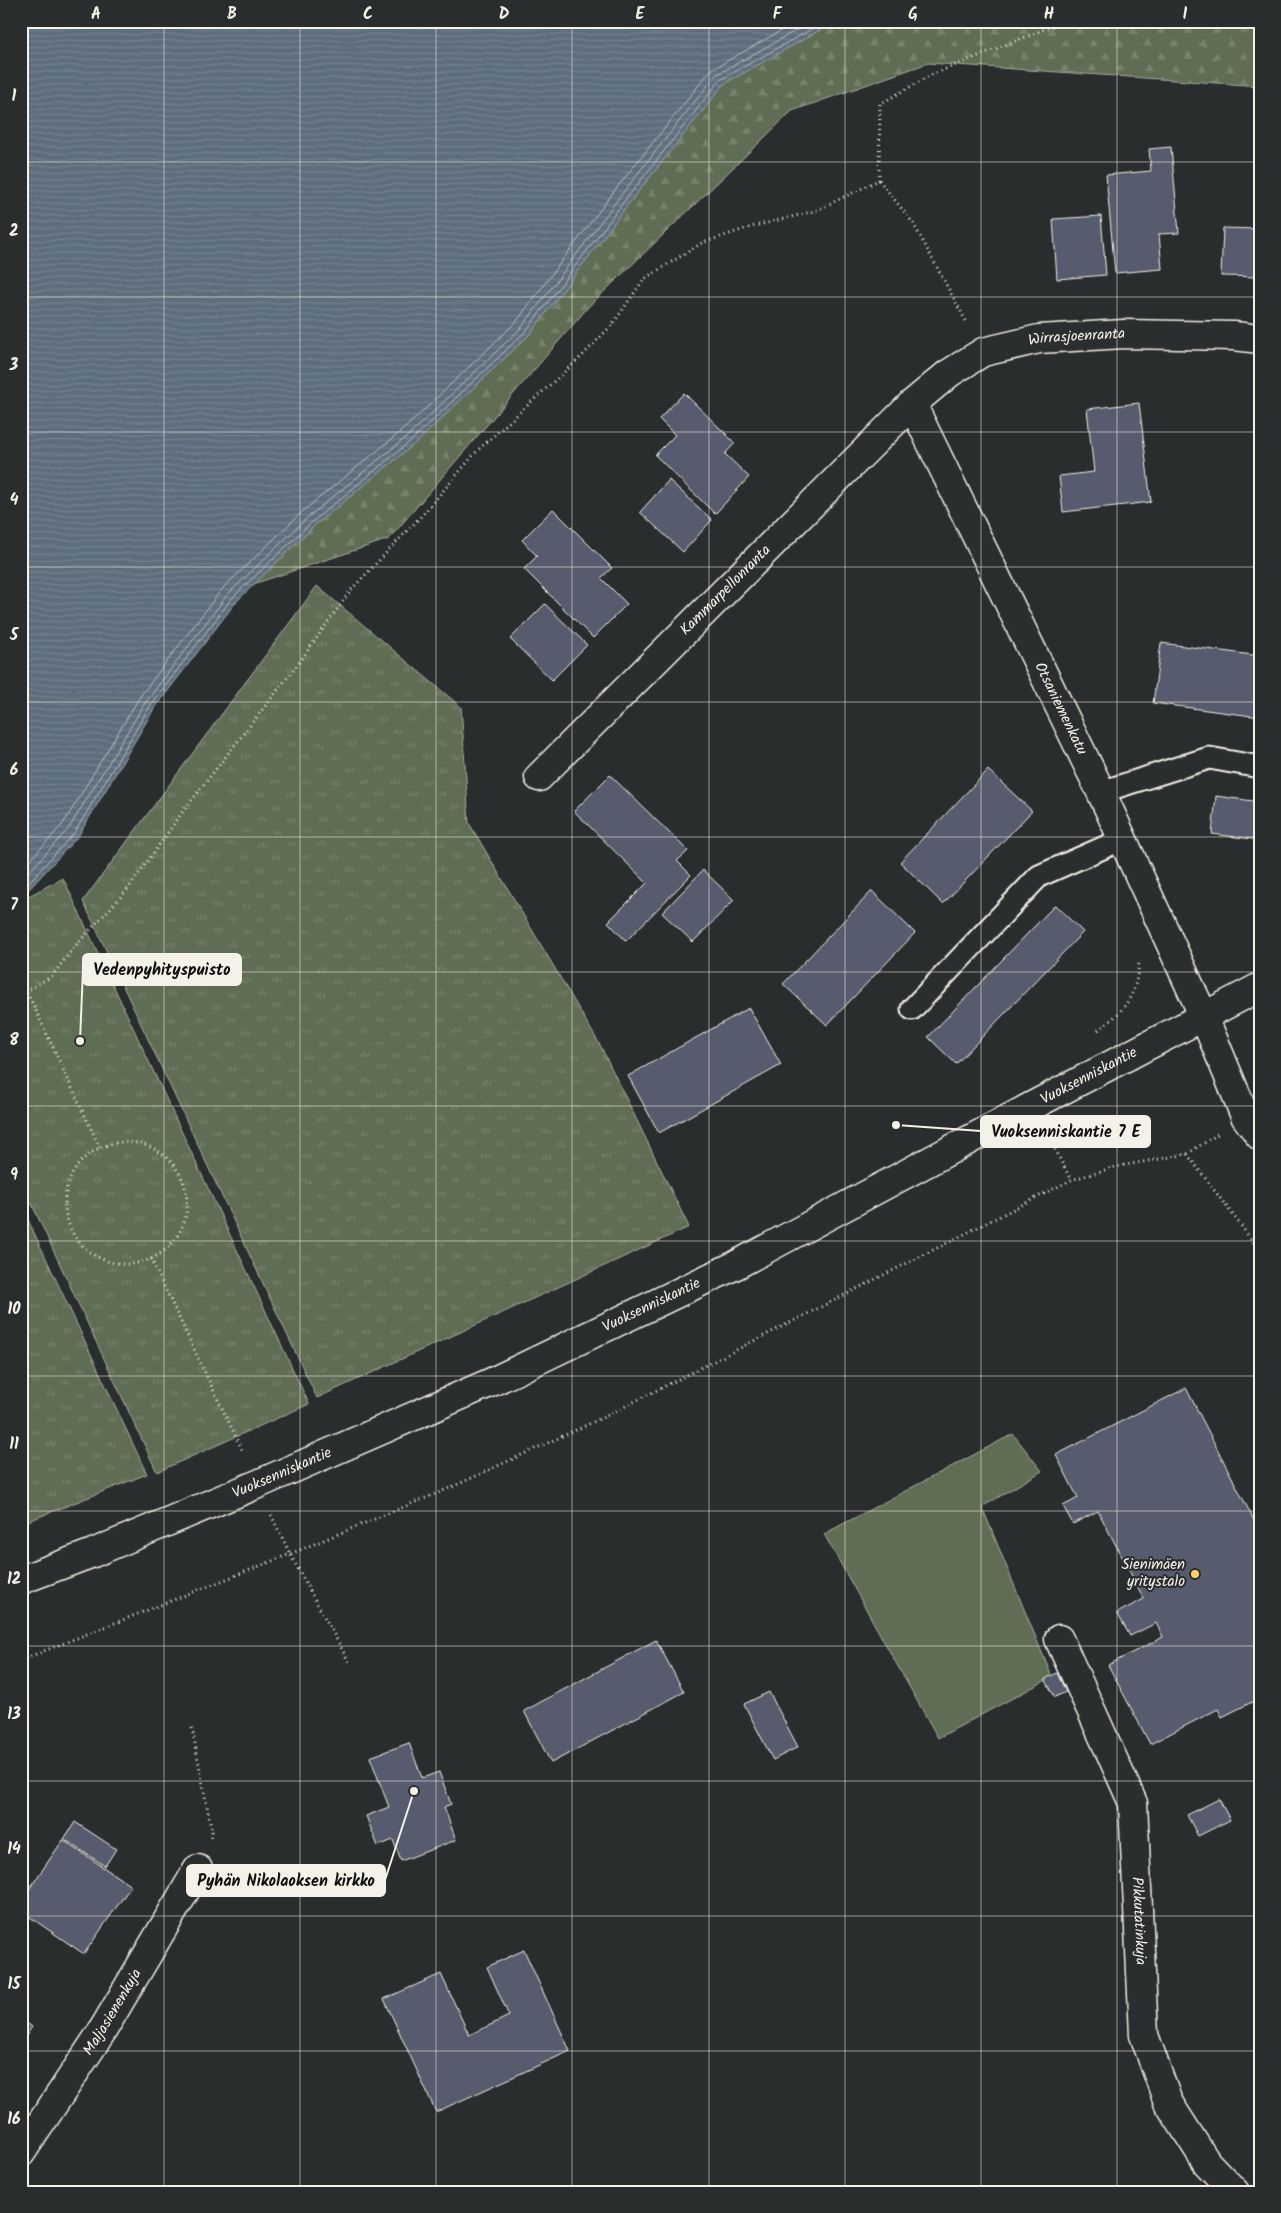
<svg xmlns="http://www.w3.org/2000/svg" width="1281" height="2213" font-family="Kalam,sans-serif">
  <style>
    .grass { fill: url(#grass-tufts); stroke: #aaaf9e }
    .forest { fill: url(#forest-firs); stroke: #aaaf9e }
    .garden { fill: #616d54; stroke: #aaaf9e }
    .water { fill: url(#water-rules); stroke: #99a2a7 }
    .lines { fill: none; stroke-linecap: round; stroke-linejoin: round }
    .shore { stroke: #b8bcbd; stroke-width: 1 }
    .building { fill: #565c6d; stroke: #f4f1e8 }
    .service-casing { stroke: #f4f1e8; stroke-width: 25 }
    .minor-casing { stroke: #f4f1e8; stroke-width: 31 }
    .tertiary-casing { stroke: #f4f1e8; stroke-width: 31 }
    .path { stroke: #f4f1e8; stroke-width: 3; stroke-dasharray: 1 4; stroke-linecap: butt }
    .service { stroke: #2a2d2e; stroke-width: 21 }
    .minor { stroke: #2a2d2e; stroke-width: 28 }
    .tertiary { stroke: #2a2d2e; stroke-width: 28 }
    .grid { fill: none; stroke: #f4f1e8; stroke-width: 1; stroke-opacity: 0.55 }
    .poi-dot { fill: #ffd166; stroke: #2a2d2e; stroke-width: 2 }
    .labels { text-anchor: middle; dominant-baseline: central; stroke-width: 4; stroke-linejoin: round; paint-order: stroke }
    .street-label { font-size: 15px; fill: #f4f1e8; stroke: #2a2d2e }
    .poi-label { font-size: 15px; fill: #f4f1e8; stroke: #2a2d2e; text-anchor: end }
    .leader { fill: none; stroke: #f4f1e8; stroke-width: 2 }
    .callout-dot { fill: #f4f1e8; stroke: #2a2d2e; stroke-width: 2 }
    .callout { fill: #f4f1e8; stroke: #f4f1e8; stroke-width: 2 }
    .callout-label { font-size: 16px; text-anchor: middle; font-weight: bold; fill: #111 }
    .neatline { fill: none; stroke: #f4f1e8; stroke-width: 2 }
    .grid-label { font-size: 16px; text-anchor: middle; font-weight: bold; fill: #f4f1e8 }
  </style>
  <defs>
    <pattern id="grass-tufts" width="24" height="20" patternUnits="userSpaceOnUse" patternTransform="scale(1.25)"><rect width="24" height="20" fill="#616d54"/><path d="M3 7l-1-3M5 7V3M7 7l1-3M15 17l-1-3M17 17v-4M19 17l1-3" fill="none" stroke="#78826d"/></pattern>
    <pattern id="forest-firs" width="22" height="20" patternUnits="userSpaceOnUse" patternTransform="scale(1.25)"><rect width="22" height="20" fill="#616d54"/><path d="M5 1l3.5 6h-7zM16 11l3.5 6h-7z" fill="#78826d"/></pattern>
    <pattern id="water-rules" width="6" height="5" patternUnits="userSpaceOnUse" patternTransform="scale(1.25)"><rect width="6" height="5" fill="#5d6d7c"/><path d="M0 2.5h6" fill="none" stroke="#75828f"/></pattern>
  </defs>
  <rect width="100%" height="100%" fill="#2a2d2e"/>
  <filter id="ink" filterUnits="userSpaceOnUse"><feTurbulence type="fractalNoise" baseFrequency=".02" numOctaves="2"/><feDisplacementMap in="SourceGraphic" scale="10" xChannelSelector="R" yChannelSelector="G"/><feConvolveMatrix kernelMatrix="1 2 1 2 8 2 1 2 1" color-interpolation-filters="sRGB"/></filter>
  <g filter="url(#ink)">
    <!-- grass -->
    <path class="grass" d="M317 586 461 707 469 823 600 1045 689 1227 317 1398 83 901Z
      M63 878 309 1404 157 1472 21 1181V900Z
      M21 1205 147 1474 21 1524Z"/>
    <!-- forest -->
    <path class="forest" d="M812 21H1260V86L928 63 792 111 589 306 389 539 205 600 587 190 777 38Z"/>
    <!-- garden -->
    <path class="garden" d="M1013 1434 1042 1471 982 1507 1052 1677 938 1738 824 1534Z"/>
    <!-- water -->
    <path class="water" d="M21 21H836L724 84 630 202 530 334 416 443 315 525 236 602 154 709 79 835 21 898Z"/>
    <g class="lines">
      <!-- shore -->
      <path class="shore" d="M21 870 63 824 139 698 222 589 303 511 404 429 516 322 615 190 711 70 798 21
        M21 881 69 828 145 703 228 594 308 517 409 435 522 327 621 195 716 75 813 21
        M21 891 75 832 150 706 232 598 312 522 413 439 526 331 626 199 720 80 826 21"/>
    </g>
    <!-- building -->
    <path class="building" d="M1171 147 1179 233 1159 234 1162 269 1115 273 1106 175 1151 171 1149 149Z
      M1101 216 1106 275 1057 279 1053 219Z
      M1223 228 1260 229V277L1221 276Z
      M684 393 735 443 725 454 749 477 715 514 655 455 675 435 659 419Z
      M1139 403 1151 502 1063 512 1059 476 1094 472 1087 409Z
      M669 480 712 520 683 552 640 512Z
      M553 509 612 568 601 578 627 604 593 638 524 569 537 556 522 540Z
      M545 604 587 645 552 680 510 639Z
      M1161 643 1260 656V717L1153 703Z
      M988 770 1032 811 943 904 900 862Z
      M610 775 688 851 677 861 691 875 626 941 608 922 647 883 574 811Z
      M1216 796 1260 802V840L1212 834Z
      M703 870 734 900 693 942 662 913Z
      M872 891 915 933 827 1025 783 984Z
      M1055 905 1083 932 956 1064 928 1037Z
      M749 1008 781 1065 659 1133 628 1076Z
      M1186 1388 1260 1532V1688L1258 1689 1260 1698 1222 1717 1218 1709 1150 1744 1108 1665 1163 1637 1156 1623 1130 1636 1117 1613 1144 1599 1098 1511 1073 1524 1063 1506 1078 1498 1056 1455Z
      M656 1640 684 1692 551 1763 524 1711Z
      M1057 1673 1066 1692 1055 1697 1045 1679Z
      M769 1692 798 1747 773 1760 744 1704Z
      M409 1743 422 1778 439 1772 451 1804 444 1807 456 1840 401 1861 393 1840 378 1846 366 1816 389 1807 370 1757Z
      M1219 1799 1230 1820 1198 1836 1187 1815Z
      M75 1822 116 1849 105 1866 64 1839Z
      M63 1840 131 1886 84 1954 21 1911V1901Z
      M524 1950 570 2051 436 2112 384 1999 441 1974 469 2035 509 2016 487 1967Z
      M21 2019 32 2027 21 2043Z"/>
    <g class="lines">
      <!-- service casing -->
      <g class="service-casing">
        <path id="service" d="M1101 792 1209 758 1260 767
          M912 1009 1039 876 1123 839"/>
      </g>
      <!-- minor casing -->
      <g class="minor-casing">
        <g id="minor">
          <path id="s1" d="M912 404 1101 792 1204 1017 1245 1116 1260 1136"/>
          <path id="s2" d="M539 777 912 404 948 374 983 352 1039 339 1124 334 1234 336 1260 339"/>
          <path id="s3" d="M1059 1639 1133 1803 1144 2035 1168 2102 1207 2163 1235 2192"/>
          <path id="s4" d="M21 2153 101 2033 198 1869"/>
        </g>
      </g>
      <!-- tertiary casing -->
      <g class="tertiary-casing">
        <g id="tertiary">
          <path id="s5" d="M21 1580 93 1553 258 1484 494 1381 736 1265 1032 1106 1260 987"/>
        </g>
      </g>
      <!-- path -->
      <path class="path" d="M879 180 880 104 931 75 1060 23 1139 21
        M21 979 100 1148
        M21 994 52 976 75 946 128 889 181 814 298 664 351 590 425 512 478 450 582 356 612 325 644 279 702 243 751 227 815 211 879 180 913 223 967 323
        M1098 1030C1126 1010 1136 996 1139 962
        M1048 1136 1071 1180
        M65 1203a61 61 0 1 1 122 0a61 61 0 1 1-122 0Z
        M1187 1154 1260 1251
        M151 1259 243 1452
        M271 1515 290 1554 349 1662
        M21 1660 290 1554 452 1487 604 1417 1071 1180 1115 1167 1187 1154 1218 1134
        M192 1728 212 1832 210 1838"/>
      <!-- service -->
      <use href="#service" class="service"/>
      <!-- minor -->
      <use href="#minor" class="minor"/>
      <!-- tertiary -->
      <use href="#tertiary" class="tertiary"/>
    </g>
  </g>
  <!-- grid -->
  <path class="grid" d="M164 21V2192M300 21V2192M436 21V2192M572 21V2192M709 21V2192M845 21V2192M981 21V2192M1117 21V2192M21 162H1260M21 297H1260M21 432H1260M21 567H1260M21 702H1260M21 837H1260M21 972H1260M21 1106H1260M21 1241H1260M21 1376H1260M21 1511H1260M21 1646H1260M21 1781H1260M21 1916H1260M21 2051H1260"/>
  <!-- markers -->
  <circle class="poi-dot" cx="1195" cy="1574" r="5"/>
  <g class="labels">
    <!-- street labels -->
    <g class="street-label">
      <text stroke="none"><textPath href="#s2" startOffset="711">Wirrasjoenranta</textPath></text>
      <text stroke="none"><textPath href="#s2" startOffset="264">Kammarpellonranta</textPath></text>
      <text stroke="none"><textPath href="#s1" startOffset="339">Otsaniemenkatu</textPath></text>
      <text stroke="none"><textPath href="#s5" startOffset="1182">Vuoksenniskantie</textPath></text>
      <text stroke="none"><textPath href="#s5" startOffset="688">Vuoksenniskantie</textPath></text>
      <text stroke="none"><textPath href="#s5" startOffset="282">Vuoksenniskantie</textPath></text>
      <text stroke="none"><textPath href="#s3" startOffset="298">Pikkutatinkuja</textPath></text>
      <text stroke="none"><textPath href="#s4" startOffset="168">Maljasienenkuja</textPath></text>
    </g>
    <!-- poi labels -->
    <g class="poi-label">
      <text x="1185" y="1565">Sienimäen<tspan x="1185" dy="17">yritystalo</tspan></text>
    </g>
  </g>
  <!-- callouts -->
  <path class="leader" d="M80 1041L83 969M896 1125L981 1131M414 1791L385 1880"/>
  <g class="callout-dot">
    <circle cx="80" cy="1041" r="5"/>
    <circle cx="896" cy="1125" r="5"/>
    <circle cx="414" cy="1791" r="5"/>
  </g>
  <g class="callout">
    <rect x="83" y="954" width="158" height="31" rx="5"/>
    <rect x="981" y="1116" width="169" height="31" rx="5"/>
    <rect x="187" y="1865" width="198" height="31" rx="5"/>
  </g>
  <g class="callout-label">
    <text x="162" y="975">Vedenpyhityspuisto</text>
    <text x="1066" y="1137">Vuoksenniskantie 7 E</text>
    <text x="286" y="1886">Pyhän Nikolaoksen kirkko</text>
  </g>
  <!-- margin -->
  <rect width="1281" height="2213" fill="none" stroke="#2a2d2e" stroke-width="55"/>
  <rect x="28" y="28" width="1226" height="2158" class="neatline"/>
  <g class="grid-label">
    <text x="96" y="19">A</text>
    <text x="232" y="19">B</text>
    <text x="368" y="19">C</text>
    <text x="504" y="19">D</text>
    <text x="640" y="19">E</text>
    <text x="777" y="19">F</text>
    <text x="913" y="19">G</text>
    <text x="1049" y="19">H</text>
    <text x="1185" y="19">I</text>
    <text x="14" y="101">1</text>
    <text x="14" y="236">2</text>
    <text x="14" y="370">3</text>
    <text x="14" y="505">4</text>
    <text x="14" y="640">5</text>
    <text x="14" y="775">6</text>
    <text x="14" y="910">7</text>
    <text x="14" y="1045">8</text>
    <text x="14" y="1180">9</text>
    <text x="14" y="1314">10</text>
    <text x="14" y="1449">11</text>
    <text x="14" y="1584">12</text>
    <text x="14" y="1719">13</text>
    <text x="14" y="1854">14</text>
    <text x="14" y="1989">15</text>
    <text x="14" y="2124">16</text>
  </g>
</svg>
